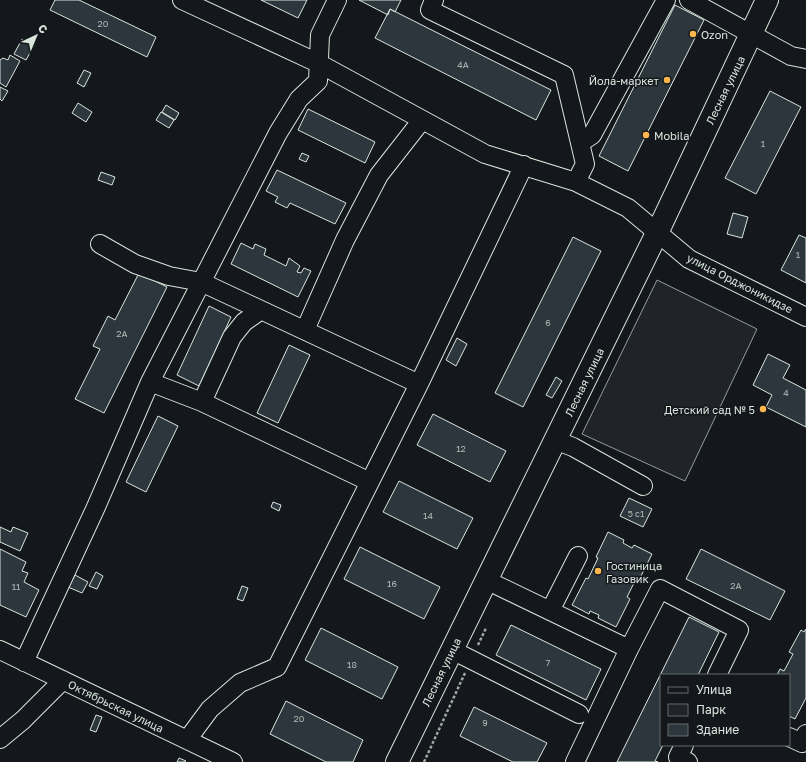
<svg xmlns="http://www.w3.org/2000/svg" width="806" height="762" font-family="'Golos Text',sans-serif">
  <style>
    .green { fill: #202428; stroke: #939e99 }
    .building { fill: #2c363c; stroke: #d8e6dc }
    .lines { fill: none; stroke-linecap: round; stroke-linejoin: round }
    .minor-casing { stroke: #d8e6dc; stroke-width: 20 }
    .major-casing { stroke: #d8e6dc; stroke-width: 24 }
    .path { stroke: #9da8a2; stroke-width: 2.5; stroke-dasharray: 3 2; stroke-linecap: butt }
    .minor { stroke: #14181c; stroke-width: 18 }
    .major { stroke: #14181c; stroke-width: 22 }
    .poi-dot { fill: #ffb74d; stroke: #14181c; stroke-width: 1.5 }
    .labels { text-anchor: middle; dominant-baseline: central; stroke-width: 3; stroke-linejoin: round; paint-order: stroke }
    .number-label { font-size: 9px; fill: #adbab4 }
    .poi-label { font-size: 11px; fill: #d8e6dc; stroke: #14181c; text-anchor: start }
    .street-label { font-size: 11px; fill: #d8e6dc; stroke: #14181c }
  </style>
  <rect width="100%" height="100%" fill="#14181c"/>
  <!-- green -->
  <path class="green" d="M657 280 757 329 685 481 582 434Z"/>
  <!-- building -->
  <path class="building" d="M55 0H79L156 37 147 57 50 10Z
    M261 0H307L298 18Z
    M359 0H401L395 12 390 9 388 15Z
    M675 5 704 20 628 171 599 156Z
    M390 9 551 90 536 120 375 38Z
    M22 39 34 46 26 60 14 54Z
    M10 55 20 61 6 87 0 83V60L3 58 8 60Z
    M84 70 91 73 84 87 77 83Z
    M0 87 8 91 2 101 0 99Z
    M770 91 801 107 756 194 725 178Z
    M78 103 92 112 86 122 72 113Z
    M166 105 179 113 175 120 162 112Z
    M308 109 375 142 365 163 298 130Z
    M161 112 174 120 169 128 156 120Z
    M302 153 309 156 306 162 299 159Z
    M277 170 346 203 335 224 290 203 287 208 275 202 278 197 266 191Z
    M101 172 115 177 112 185 98 180Z
    M733 213 748 217 742 238 727 234Z
    M799 235 806 238V283L781 270Z
    M573 237 601 251 523 407 495 393Z
    M241 243 253 249 255 244 266 249 264 255 286 266 289 258 300 266 297 272 301 273 304 268 311 271 298 297 231 264Z
    M139 273 167 287 104 413 75 399 100 349 93 346 108 316 115 320Z
    M209 306 231 317 199 386 177 375Z
    M457 338 467 344 456 366 446 360Z
    M289 345 310 355 278 423 257 413Z
    M768 354 790 365 783 378 806 390V427L766 407 772 395 753 385Z
    M556 377 562 381 552 398 546 395Z
    M433 414 506 451 490 482 417 445Z
    M158 416 178 426 146 492 126 482Z
    M399 481 473 518 457 549 383 512Z
    M629 498 652 509 643 527 620 516Z
    M273 502 281 505 279 511 271 507Z
    M0 527 11 532 13 527 28 533 20 551 0 542Z
    M608 532 624 540 623 543 632 548 634 545 652 554 639 580 636 579 627 597 630 599 616 627 598 618 599 615 590 611 589 614 572 605 586 578 588 579 598 558 596 557Z
    M360 547 440 587 424 619 344 579Z
    M0 549 26 562 22 571 28 573 24 582 39 590 26 617 0 605Z
    M701 549 785 591 770 620 686 579Z
    M96 572 103 576 97 589 89 586Z
    M75 575 88 582 82 593 68 587Z
    M242 586 248 588 243 601 237 599Z
    M689 617 719 632 698 675H661V745H663L655 761 658 762H617Z
    M511 625 601 669 586 700 496 655Z
    M321 628 398 667 382 699 305 660Z
    M806 629V698L795 719 789 716V675H777L780 669 784 671 793 654 789 652 801 630 804 632Z
    M286 701 363 740 353 762H326L270 734Z
    M474 707 547 743 537 762H513L460 736Z
    M96 715 102 717 96 732 90 730Z
    M179 758 186 761 185 762H177Z"/>
  <g class="lines">
    <!-- minor casing -->
    <g class="minor-casing">
      <path id="minor" d="M182 0 320 64 485 154 576 182 628 208 689 259 806 317
        M434 0 430 10 564 75 585 164 576 182
        M689 0 791 56 806 59
        M580 143 592 135 666 0
        M100 244 135 264 169 276 201 282 419 384
        M305 330 345 240 379 175 422 120
        M150 382 202 402 370 482
        M202 402 232 337 244 322 261 310
        M555 440 573 447 643 486
        M486 580 629 649
        M550 611 578 556
        M0 650 233 762
        M452 650 579 714
        M24 662 96 507 150 382 278 133 299 99 318 81 320 35 337 0
        M789 737 802 743 806 734
        M0 739 23 720 63 680
        M187 740 210 709 240 683 277 667 419 384 524 165
        M684 745 678 757 688 762
        M575 762 629 649 660 589 739 630 717 675"/>
    </g>
    <!-- major casing -->
    <g class="major-casing">
      <path id="major" d="M397 762 658 231 767 0"/>
    </g>
    <!-- path -->
    <path class="path" d="M478 645 486 628
      M424 762 465 673"/>
    <!-- minor -->
    <use href="#minor" class="minor"/>
    <!-- major -->
    <use href="#major" class="major"/>
  </g>
  <!-- markers -->
  <g class="poi-dot">
    <circle cx="693" cy="34" r="4"/>
    <circle cx="667" cy="80" r="4"/>
    <circle cx="646" cy="135" r="4"/>
    <circle cx="763" cy="409" r="4"/>
    <circle cx="598" cy="571" r="4"/>
  </g>
  <g class="labels">
    <!-- number labels -->
    <g class="number-label">
      <text x="103" y="23">20</text>
      <text x="463" y="64">4А</text>
      <text x="763" y="143">1</text>
      <text x="798" y="254">1</text>
      <text x="548" y="322">6</text>
      <text x="122" y="333">2А</text>
      <text x="786" y="392">4</text>
      <text x="461" y="448">12</text>
      <text x="636" y="513">5 с1</text>
      <text x="428" y="515">14</text>
      <text x="392" y="583">16</text>
      <text x="736" y="585">2А</text>
      <text x="16" y="586">11</text>
      <text x="548" y="662">7</text>
      <text x="352" y="664">18</text>
      <text x="299" y="718">20</text>
      <text x="485" y="722">9</text>
    </g>
    <!-- poi labels -->
    <g class="poi-label">
      <text x="701" y="34">Ozon</text>
      <text x="659" y="80" text-anchor="end">Йола-маркет</text>
      <text x="654" y="135">Mobila</text>
      <text x="755" y="409" text-anchor="end">Детский сад № 5</text>
      <text x="606" y="565">Гостиница<tspan x="606" dy="13">Газовик</tspan></text>
    </g>
    <!-- street labels -->
    <g class="street-label">
      <text transform="translate(725 90) rotate(-64)">Лесная улица</text>
      <text transform="translate(740 283) rotate(27)">улица Орджоникидзе</text>
      <text transform="translate(584 382) rotate(-64)">Лесная улица</text>
      <text transform="translate(441 672) rotate(-64)">Лесная улица</text>
      <text transform="translate(116 706) rotate(26)">Октябрьская улица</text>
    </g>
  </g>
  <!-- legend -->
  <rect x="660" y="674" width="130" height="72" fill="#14181c" stroke="#626a69"/>
  <rect x="668" y="687" width="20" height="6" fill="#14181c" stroke="#626a69"/>
  <text x="696" y="694" font-size="12" fill="#d8e6dc">Улица</text>
  <rect x="668" y="704" width="20" height="12" fill="#202428" stroke="#626a69"/>
  <text x="696" y="714" font-size="12" fill="#d8e6dc">Парк</text>
  <rect x="668" y="724" width="20" height="12" fill="#2c363c" stroke="#626a69"/>
  <text x="696" y="734" font-size="12" fill="#d8e6dc">Здание</text>
  <!-- north arrow -->
  <g transform="translate(36 36) rotate(44)" stroke="#14181c" stroke-width="3" paint-order="stroke">
  <path d="M0-3L7 15L0 10L-7 15Z" fill="#d8e6dc"/>
  <text y="-6" font-size="11" font-weight="bold" text-anchor="middle" fill="#d8e6dc">С</text>
  </g>
</svg>
